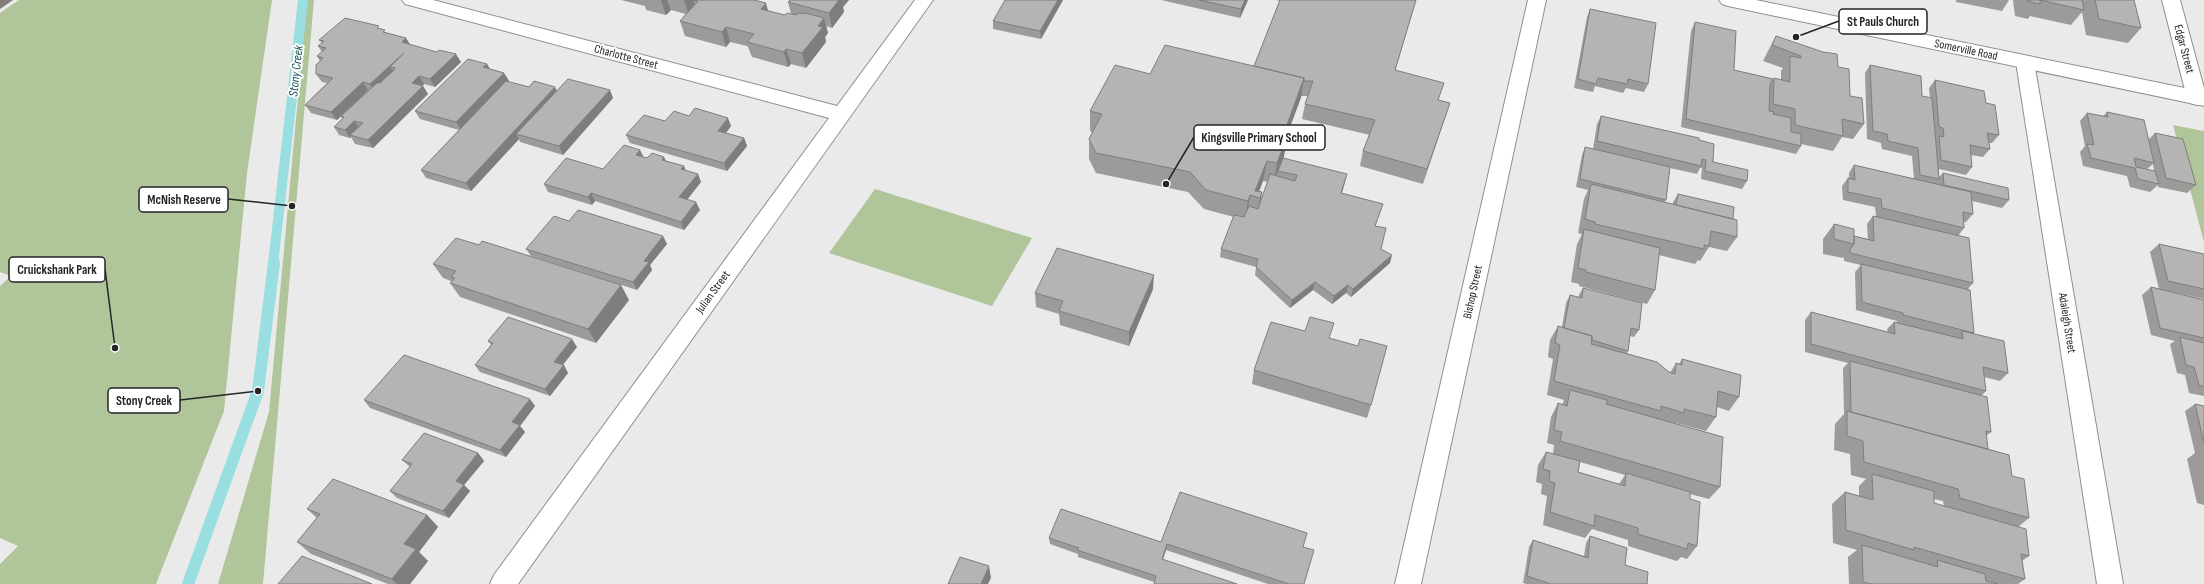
<svg xmlns="http://www.w3.org/2000/svg" width="2204" height="584" font-family="'Sofia Sans Condensed',sans-serif">
  <style>
    .green { fill: #b0c59a }
    .lines { fill: none; stroke-linecap: round; stroke-linejoin: round }
    .stream-far1 { stroke: #99dfe1; stroke-width: 10 }
    .stream { stroke: #99dfe1; stroke-width: 12 }
    .minor-casing { stroke: #8e8f90; stroke-width: 2 }
    .major-casing { stroke: #8e8f90; stroke-width: 2 }
    .minor { fill: #fff; fill-rule: evenodd }
    .major { fill: #fff; fill-rule: evenodd }
    .wall { fill: #9c9b9a; fill-rule: evenodd }
    .shaded-wall { fill: #7f7e7d }
    .building { fill: #b5b4b3; stroke: #7f7e7d }
    .labels { text-anchor: middle; dominant-baseline: central; stroke-width: 4; stroke-linejoin: round; paint-order: stroke }
    .street-label { font-size: 12px; fill: #252526; stroke: #fff }
    .water-label { font-size: 13px; font-style: italic; fill: #125052; stroke: #fff }
    .leader { fill: none; stroke: #252526; stroke-width: 1.5 }
    .callout-dot { fill: #252526; stroke: #fff; stroke-width: 1.5 }
    .callout { fill: #fff; stroke: #252526; stroke-width: 1.5 }
    .callout-label { font-size: 13px; text-anchor: middle; font-weight: bold; fill: #252526 }
  </style>
  <rect width="100%" height="100%" fill="#eaeaeb"/>
  <!-- green -->
  <path class="green" d="M19 0H272L247 173 224 411 156 584H0V564L18 546 0 538V286L11 276 0 272V13Z
    M307 0H314L263 584H218L269 412Z
    M2173 125 2204 131V242Z
    M875 189 1032 238 992 306 829 253Z"/>
  <g class="lines">
    <!-- stream-far1 -->
    <path class="stream-far1" d="M273 264 303 0"/>
    <!-- stream -->
    <path class="stream" d="M188 584 258 391 274 263"/>
    <!-- minor casing -->
    <g class="minor-casing">
      <path id="minor" d="M402 0H433L837 106 915 0H933L518 584H490L494 575 829 118 405 4Z
        M1528 0H1546L1421 584H1395Z
        M2162 0H2180L2204 88V103L2197 105 2190 103 2187 98Z
        M2025 56 2032 58 2034 62 2123 584H2097L2016 62 2018 58Z"/>
    </g>
    <!-- major casing -->
    <g class="major-casing">
      <path id="major" d="M1719 0H1756L2204 92V106L1728 6 1722 4Z"/>
    </g>
    <!-- minor -->
    <use href="#minor" class="minor"/>
    <!-- major -->
    <use href="#major" class="major"/>
  </g>
  <!-- wall -->
  <path class="wall" d="M621 0H754L768 11 785 15 791 14 788 2 790 0H849L843 7 844 12 832 28 826 26 828 33 825 37 826 42 806 68 791 64 788 67 752 57 748 47 747 46 730 42 726 47 685 36 680 21 686 14 671 10 666 15 646 10 645 6Z
    M1063 0 1041 39 993 29V21Z
    M1161 0H1248L1240 18Z
    M1276 0H1416L1395 70 1439 100 1450 103 1423 184 1360 166 1363 151 1370 135 1302 119 1305 104 1308 96H1301L1286 137H1287L1283 159 1345 182 1342 193 1383 204 1375 226 1381 249 1390 263 1351 297 1346 293 1332 304 1313 290 1290 308 1255 275 1256 267 1220 257 1221 249 1234 217 1204 209 1188 192 1096 173 1089 159V139L1092 132 1090 131V111L1150 74 1254 66 1280 1ZM1263 181 1268 182 1260 203 1262 192 1259 191Z
    M1956 0H2009L2002 11 1956 2Z
    M2013 0H2134L2141 28 2128 43 2086 35 2082 12 2071 25 2030 16 2028 19 2015 16Z
    M1590 9 1648 84 1644 92 1626 88 1623 93 1595 86 1593 92 1574 88 1587 17Z
    M1695 22 1734 70 1773 79 1781 80V71L1783 68 1763 61 1768 51 1776 36 1838 67 1850 96 1864 124 1853 139 1842 137 1833 151 1801 144V146L1796 154 1681 127 1691 31Z
    M380 29 387 33 406 38 410 45 461 62 435 87 424 84 423 86 428 94 373 148 355 144 351 137 350 138 339 135 334 127 342 119 341 116 369 90 337 120 311 113 305 105 327 83 322 82 316 74 320 61 317 56 322 52 318 46 322 43 319 40Z
    M487 64 490 69 504 73 509 81 508 82 529 87 613 98 563 155 520 142 519 139 471 191 426 178 421 170 459 130 420 119 415 111Z
    M1870 65 1922 96 1930 98 1929 88 1935 80 1986 103 1999 135 1992 143H1989L1990 149 1983 157 1971 155 1972 167 1966 175 1939 169V177L1943 173 2009 200 2002 208 1972 201 1973 214 1966 222H1964V228L1958 236 1973 283 1967 290 1974 333 1973 334 2008 373 2000 381 1984 377 1986 391 1981 396 1991 432 1986 436 1988 449 2012 476 2029 518 2018 527 2029 556 2022 561 2025 579 2018 584H1849L1848 557 1857 550 1833 543 1832 504 1845 492 1859 496V486L1866 479 1851 475 1850 454 1834 450 1835 424 1844 414 1843 368 1848 363 1805 352V320L1811 312 1888 332 1887 329 1894 322H1897V321L1856 310 1855 272 1861 265 1844 261V257L1843 258 1823 254V239L1834 224 1854 236 1868 239 1867 224 1873 216H1876L1875 207 1843 200 1842 186 1848 178H1849V173L1854 165 1914 179 1912 156 1882 149 1881 143 1867 139 1865 73ZM1934 499 1943 501 1944 506 1934 503Z
    M2107 112 2148 140 2155 133 2196 185 2187 193 2158 187V185L2150 192 2130 187 2127 176 2083 166 2080 152 2085 146 2080 121 2087 113 2103 116ZM2153 164 2154 171 2147 169Z
    M689 116 731 126 726 133 744 138 747 146 727 171 630 143 626 135 665 121Z
    M1601 116 1699 140 1713 162 1747 181 1742 189 1701 179 1702 168H1700L1697 174 1670 168 1666 200 1665 202 1673 204V202L1678 194 1733 219 1737 237 1727 251 1709 247 1700 261 1698 260 1695 264 1659 255 1655 290 1647 304 1579 286V284L1571 282 1577 244 1582 234 1578 233 1584 199 1588 190 1576 187 1582 155 1585 147 1593 149 1597 124Z
    M640 150 643 157 647 158 666 161 684 166 685 170 701 182 687 199 700 210 684 230 595 201 592 205 548 192 544 184 603 169Z
    M569 221 667 244 650 265 652 270 637 290 531 256 526 249Z
    M2159 244 2204 254V299L2159 289 2150 252Z
    M433 264 629 300 596 343 460 297 450 283 451 281 443 278Z
    M2151 287 2204 300V396L2189 393 2185 375 2177 373 2170 344 2175 341 2151 335 2142 295Z
    M1583 288 1639 330 1634 337 1630 336 1628 351 1627 353 1670 373 1676 363 1679 364 1682 359 1739 397 1729 411 1717 407 1716 417 1706 431 1676 423 1675 424 1720 487 1709 499 1690 494V499L1697 546 1687 559 1681 557 1677 561 1628 546V540L1592 529 1585 538 1543 525 1547 496 1541 494 1542 484 1536 482 1538 465 1546 452 1553 454 1554 445 1547 443 1551 417 1558 403 1562 405 1564 400 1547 395 1553 359 1548 357 1550 340 1558 326 1562 327 1566 303 1570 295 1579 298V295ZM1580 462 1625 475 1619 484 1578 472Z
    M1153 289 1129 346 1060 325 1059 314 1036 307 1035 293Z
    M1330 338 1371 405 1367 418 1252 384 1254 370Z
    M488 341 577 347 563 365 568 373 550 396 480 372 475 365 491 345Z
    M364 400 535 406 520 426 525 432 506 457 370 408Z
    M2195 404 2204 406V505L2197 503 2187 459 2195 453 2185 411Z
    M478 453 484 461 464 485 470 491 449 518 397 498 390 491 410 467 402 460Z
    M307 509 427 515 438 527 419 552 428 561 410 584H388L311 554 297 542 317 518Z
    M1590 536 1647 584H1527L1523 583 1529 547 1533 540 1584 556 1586 543Z
    M1049 538 1161 542 1303 547 1304 584H1268L1166 550 1154 582 1078 557V554L1050 544Z"/>
  <!-- shaded-wall -->
  <path class="shaded-wall" d="M0 0H13L0 9Z
    M661 0H667L671 10 666 15Z
    M684 0H703H693L696 8 689 15Z
    M838 0H849L843 7 844 12 832 28 829 13Z
    M1058 0H1063L1041 39 1040 31Z
    M1245 0H1248L1240 18 1241 9Z
    M1416 0 1391 85 1395 70Z
    M766 3 770 18 761 9Z
    M824 18 828 33 825 37 826 42 806 68 802 53 818 26Z
    M726 27 730 42 726 47 722 32Z
    M406 38 411 46 402 42Z
    M786 49 791 64 788 67 784 52Z
    M404 53 390 67 395 74 376 93 370 84Z
    M456 54 461 62 435 87 430 79Z
    M487 64 491 72 483 67Z
    M504 73 509 81 461 130 456 122Z
    M419 76 424 84 417 91 412 83Z
    M1304 78 1301 98 1279 156 1283 136Z
    M363 82 368 90 337 120 331 112Z
    M423 86 428 94 373 148 368 140Z
    M555 87 559 95 516 134 519 139 471 191 466 183Z
    M610 90 613 98 563 155 559 146Z
    M728 118 731 126 721 139 718 131Z
    M354 121 360 129 350 135 351 137 350 138 345 130Z
    M1287 137 1284 157 1278 171 1274 183 1277 163Z
    M744 138 747 146 727 171 724 163Z
    M640 150 644 158 636 155Z
    M664 157 668 165 662 160Z
    M1267 161 1263 181 1257 197 1255 191Z
    M684 166 687 174 681 169Z
    M698 174 701 182 683 205 679 197Z
    M1347 174 1345 182 1339 201 1341 193Z
    M1262 192 1259 212 1257 217 1260 198Z
    M591 193 595 201 592 205 588 197Z
    M1250 195 1247 214 1245 220 1248 201Z
    M696 202 700 210 684 230 681 222Z
    M663 236 667 244 650 265 652 270 637 290 633 282 644 261Z
    M1392 255 1390 263 1351 297 1353 289Z
    M1154 275 1153 289 1129 346V332Z
    M1315 282 1313 290 1290 308 1292 300Z
    M621 285 629 300 596 343 588 329Z
    M1348 285 1346 293 1332 304 1334 296Z
    M572 339 577 347 559 369 554 362Z
    M564 365 568 373 550 396 545 389Z
    M530 399 535 406 520 426 525 432 506 457 500 450 512 422Z
    M478 453 484 461 464 485 470 491 449 518 443 511 456 481Z
    M427 515 438 527 419 552 428 561 410 584H397L392 579 404 544Z
    M1167 544 1166 550 1161 566 1162 559Z
    M989 566 991 578 988 584H981Z"/>
  <!-- building -->
  <path class="building" d="M693 0H754L766 3 761 9 785 15 787 13 796 15 798 13 803 14 805 13 824 18 818 26 823 27 802 53 786 49 784 52 747 42 754 34 726 27 722 32 680 21 698 1Z
    M790 0H839L829 13 788 2Z
    M1005 0H1058L1040 31 993 21Z
    M1199 0H1245L1241 9Z
    M1280 0H1416L1395 70 1444 83 1438 100 1450 103 1427 169 1363 151 1375 120 1305 104 1313 81H1304V78L1254 66Z
    M2027 0H2082L2084 10 2040 0V4L2027 1Z
    M2095 0H2134L2141 28 2099 19Z
    M1590 9 1656 23 1648 84 1628 79 1627 84 1598 78 1596 84 1578 79Z
    M345 18 379 26 377 28 385 30 383 32 406 38 402 42 412 45 437 52 439 50 456 54 430 79 419 76 412 83 423 86 368 140 350 135 363 123 354 121 345 130 334 127 344 117 341 116 377 83H380L394 70 395 68 390 67 404 53 370 84 363 82 331 112 305 105 333 78 316 74V65L323 58 317 56 326 48 318 46 324 41 319 40Z
    M1695 22 1736 31 1734 70 1773 79 1770 85 1769 111 1774 112 1773 114 1791 118V132L1801 134V146L1686 119Z
    M1776 36 1823 52 1837 54 1838 67 1849 69 1850 96 1862 98 1864 124 1842 119 1843 136 1795 125V109L1773 104 1774 78 1790 82V56L1801 58V56L1772 45Z
    M1165 45 1304 78 1283 136 1287 137 1277 163 1267 161 1255 191 1262 192 1260 198 1250 195 1248 201 1206 190 1190 172 1096 153 1089 139 1102 114 1090 111 1115 65 1150 74Z
    M468 59 487 64 483 67 504 73 456 122 415 111Z
    M1870 65 1921 76 1922 96 1932 98 1939 179 1920 175 1918 148 1888 141 1887 134 1873 131Z
    M568 79 610 90 559 146 516 134Z
    M1935 80 1984 91 1986 103 1995 105 1999 135 1987 133 1990 149 1970 145 1972 167 1941 160 1939 136 1944 137 1943 128 1939 127Z
    M506 81 529 87 534 81 555 87 466 183 421 170Z
    M695 108 728 118 718 131 744 138 724 163 626 135 644 115 665 121 674 111 689 116Z
    M2107 112 2144 120 2154 163 2134 158 2136 167 2155 171 2159 184 2138 179 2135 168 2091 158 2087 144 2094 145 2087 113 2108 117Z
    M1601 116 1699 138V140L1714 144 1713 162 1748 170 1747 181 1705 171 1706 160 1702 159 1701 166 1597 141Z
    M2155 133 2183 139 2196 185 2166 178Z
    M624 145 640 150 636 155 647 158 652 153 664 157 662 160 684 166 681 169 698 174 679 197 696 202 681 222 591 193 588 197 544 184 566 158 603 169Z
    M1585 147 1670 167 1666 200 1580 179Z
    M1283 158 1347 174 1341 193 1383 204 1375 226 1386 228 1381 249 1392 255 1353 289 1348 285 1334 296 1315 282 1292 300 1256 267 1258 259 1221 249 1234 215 1244 217 1249 206 1258 209 1270 174 1295 181 1297 175 1278 171Z
    M1854 165 1971 192 1973 214 1963 212 1964 228 1882 208 1881 199 1848 192V178L1855 180Z
    M1943 173 2008 188 2009 200 1944 185Z
    M1591 184 1737 220V237L1711 231 1709 246 1704 245V249L1595 224V222L1585 219Z
    M1678 194 1734 207 1733 219 1676 205Z
    M578 210 663 236 644 261 649 262 633 282 526 249 554 216 569 221Z
    M1873 216 1969 238 1973 283 1850 253V249L1854 244V236L1874 241Z
    M1834 224 1854 229V244L1834 239Z
    M1584 229 1660 248 1655 290 1586 272V270L1578 268Z
    M456 238 479 245 482 241 621 285 588 329 450 283 455 278 451 277 456 271 433 264Z
    M2159 244 2204 254V289L2168 281Z
    M1057 248 1154 275 1129 332 1059 311 1063 301 1035 293Z
    M1861 264 1970 290 1974 333 1903 315V313L1862 302Z
    M2151 287 2204 300V338L2160 328Z
    M1583 288 1642 303 1639 330 1631 328 1628 351 1592 340V336L1564 328 1570 295 1582 298Z
    M1811 312 1895 334 1894 322 1963 339 1962 331 2004 341 2008 373 1983 367 1986 391 1811 344Z
    M508 317 572 339 554 362 564 365 545 389 475 365 493 343 488 341Z
    M1310 317 1334 323 1329 338 1358 346 1360 339 1387 346 1371 405 1254 370 1271 322 1305 331Z
    M1558 326 1592 336 1591 344 1657 362 1669 372 1675 374 1676 363 1682 365V359L1741 375 1739 397 1718 391 1716 417 1684 409V413L1661 406V411L1554 381 1560 345 1555 343Z
    M2180 337 2204 343V387L2199 385 2194 367 2186 365Z
    M404 355 530 399 512 422 520 425 500 450 364 400Z
    M1850 361 1987 397 1991 432 1986 431 1988 449 1851 412Z
    M1570 390 1607 400 1606 404 1723 437 1720 487 1560 441 1562 432 1554 430 1558 403 1567 406Z
    M2195 404 2204 406V443Z
    M1847 411 2009 455 2012 476 2024 479 2029 518 1960 498 1958 489 1864 462 1863 441 1847 436Z
    M424 433 478 453 456 481 464 485 443 511 390 491 412 464 402 460Z
    M1546 452 1580 461 1578 472 1625 486 1626 473 1690 492V499L1700 502 1697 546 1688 543 1687 549 1638 534V528L1595 515 1594 526 1550 512 1555 483 1549 481 1550 471 1543 469Z
    M1872 474 1934 491V503L2026 529 2029 556 2021 554 2025 579 1914 547V550L1846 530 1845 492 1873 500Z
    M333 479 427 515 404 544 416 549 392 579 297 542 320 514 307 509Z
    M1180 492 1307 533 1303 547 1314 550 1304 584H1289L1167 544 1162 559 1237 584H1154L1156 576 1077 550 1079 548 1049 538 1061 509 1161 542Z
    M1590 536 1627 548 1625 565 1648 572 1647 584H1551L1527 576 1533 540 1588 558Z
    M1862 545 1938 567 1937 560 1985 574 1986 581 1998 584H1871L1863 582Z
    M302 556 372 584H278Z
    M960 557 989 566 981 584H948Z"/>
  <g class="labels">
    <!-- street labels -->
    <g class="street-label">
      <text transform="translate(2184 49) rotate(75)">Edgar Street</text>
      <text transform="translate(1966 50) rotate(12)">Somerville Road</text>
      <text transform="translate(626 57) rotate(15)">Charlotte Street</text>
      <text transform="translate(713 292) rotate(-54)">Julian Street</text>
      <text transform="translate(1473 292) rotate(-78)">Bishop Street</text>
      <text transform="translate(2067 323) rotate(81)">Adaleigh Street</text>
    </g>
    <!-- water labels -->
    <g class="water-label">
      <text transform="translate(296 71) rotate(-84)">Stony Creek</text>
    </g>
  </g>
  <!-- callouts -->
  <path class="leader" d="M1796 37L1839 21M1166 184L1194 137M292 206L228 199M115 348L105 269M258 391L180 400"/>
  <g class="callout-dot">
    <circle cx="1796" cy="37" r="4"/>
    <circle cx="1166" cy="184" r="4"/>
    <circle cx="292" cy="206" r="4"/>
    <circle cx="115" cy="348" r="4"/>
    <circle cx="258" cy="391" r="4"/>
  </g>
  <g class="callout">
    <rect x="1839" y="9" width="88" height="25" rx="4"/>
    <rect x="1194" y="125" width="131" height="25" rx="4"/>
    <rect x="139" y="187" width="89" height="25" rx="4"/>
    <rect x="9" y="257" width="96" height="25" rx="4"/>
    <rect x="108" y="388" width="72" height="25" rx="4"/>
  </g>
  <g class="callout-label">
    <text x="1883" y="26">St Pauls Church</text>
    <text x="1259" y="142">Kingsville Primary School</text>
    <text x="184" y="204">McNish Reserve</text>
    <text x="57" y="274">Cruickshank Park</text>
    <text x="144" y="405">Stony Creek</text>
  </g>
</svg>
